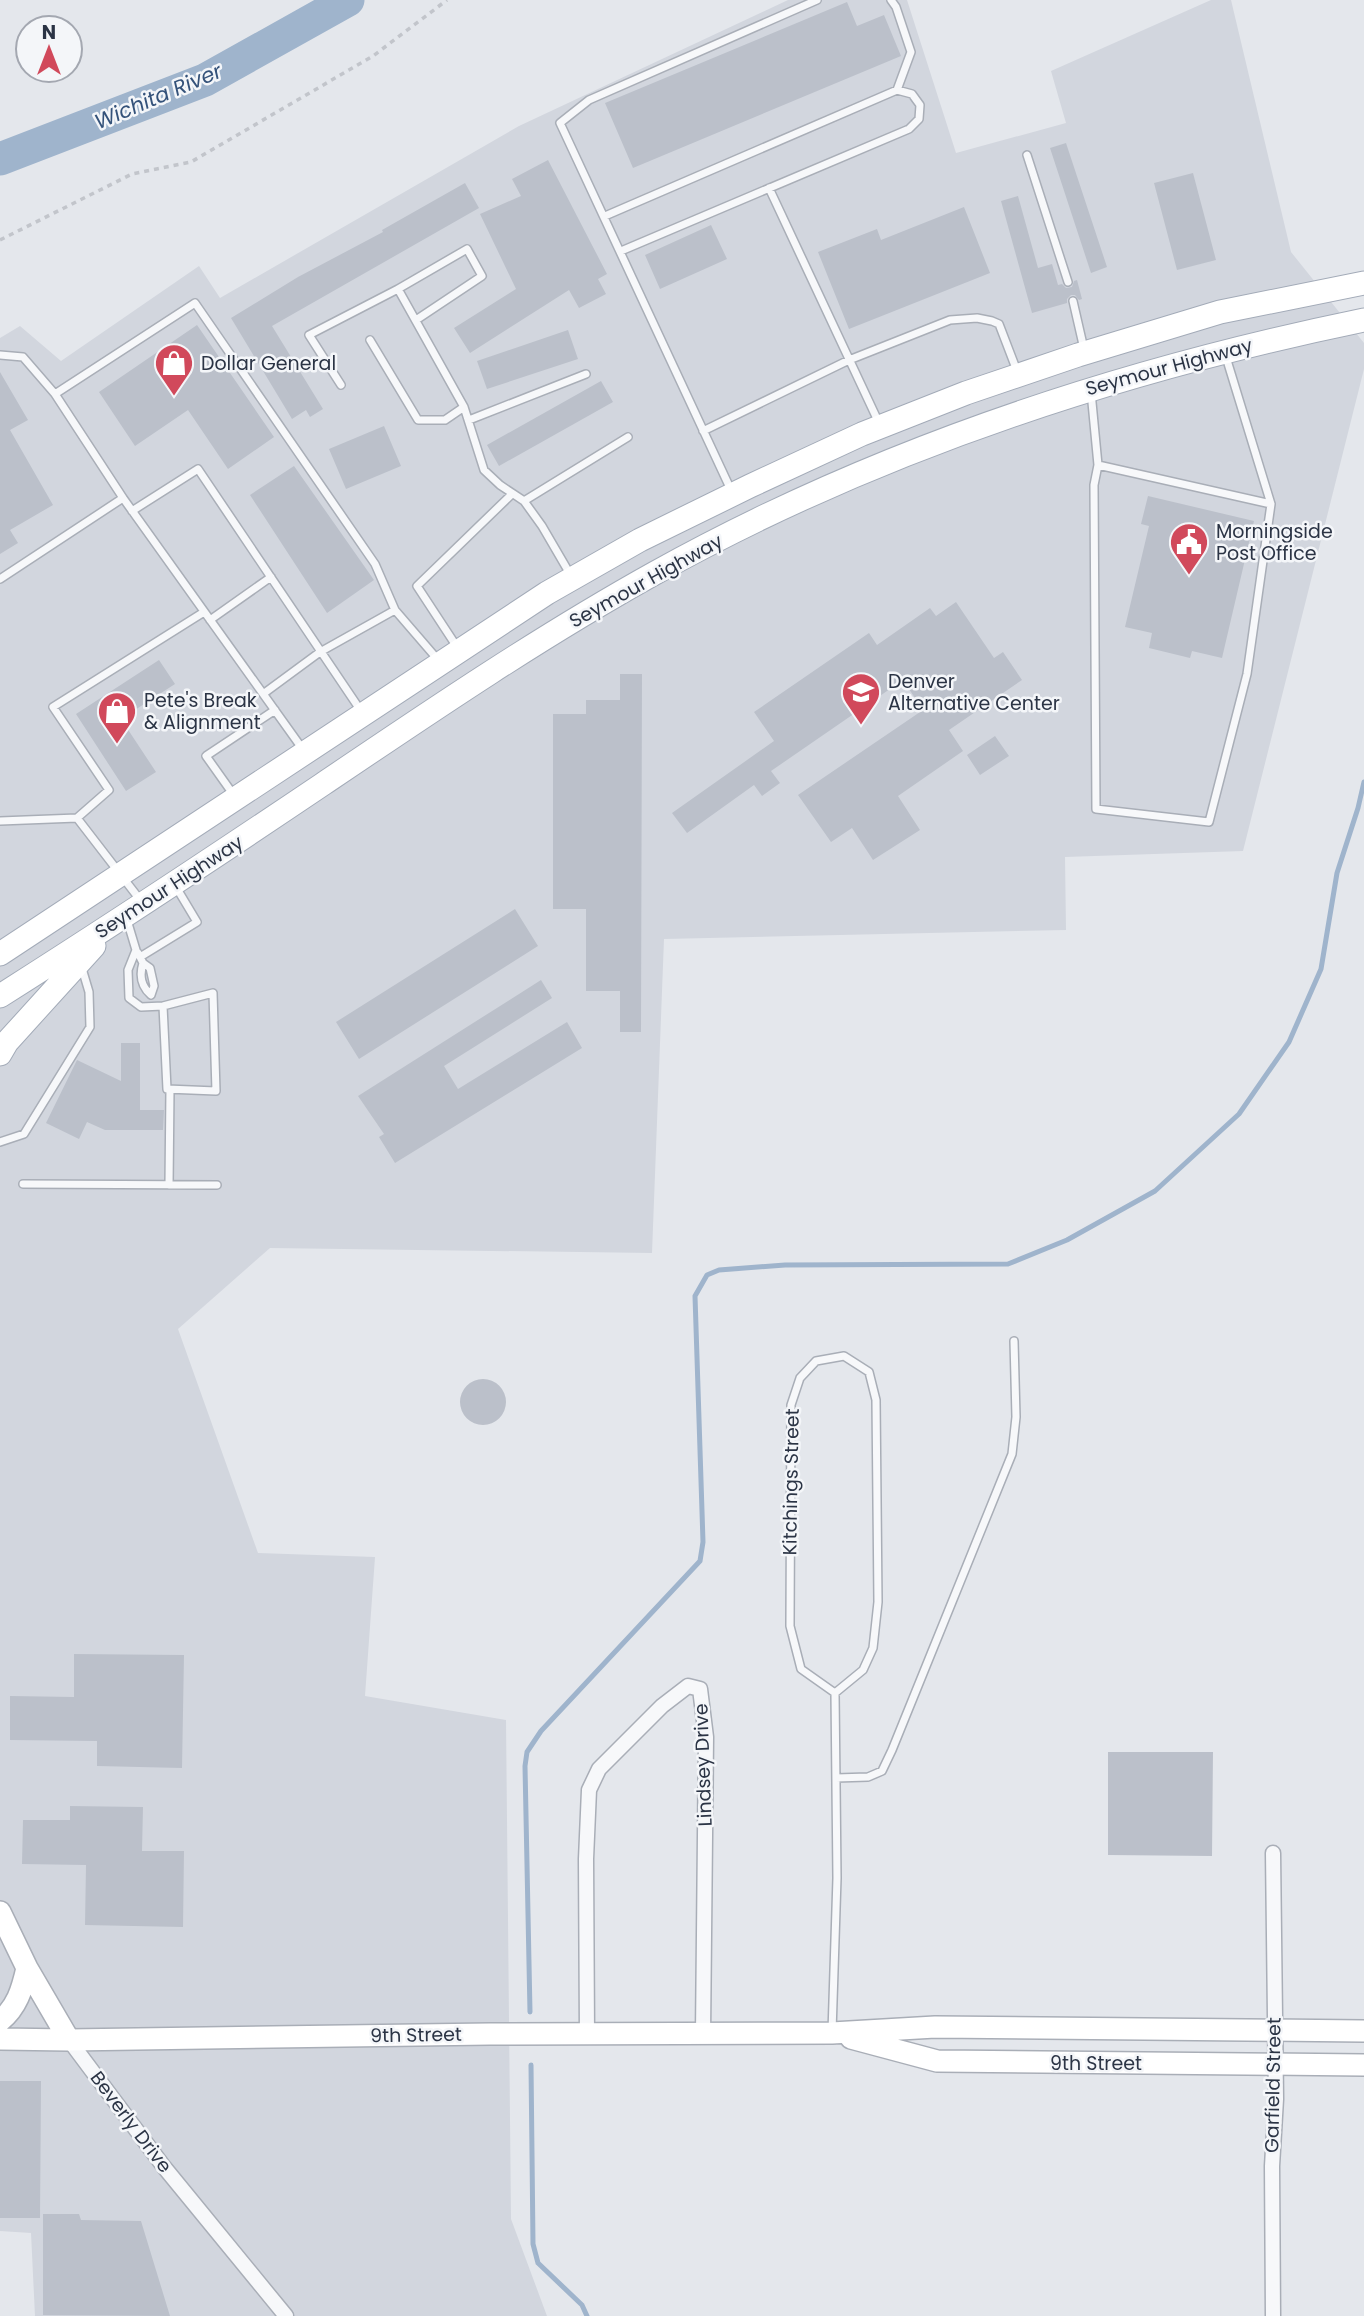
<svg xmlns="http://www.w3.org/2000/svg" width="1364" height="2316" font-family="Poppins,sans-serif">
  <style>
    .built { fill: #d2d6de }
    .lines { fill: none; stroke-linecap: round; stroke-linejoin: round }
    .stream { stroke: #9fb4cc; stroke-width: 5 }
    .river { stroke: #9fb4cc; stroke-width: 33 }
    .building { fill: #bbc0ca }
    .lane-casing { stroke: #a9aeb7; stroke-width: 10 }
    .street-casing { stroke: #a9aeb7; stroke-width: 17 }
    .secondary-casing { stroke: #a9aeb7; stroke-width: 24 }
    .primary-casing { stroke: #a3abb8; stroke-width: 25 }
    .path { stroke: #c2c5cb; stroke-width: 3.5; stroke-dasharray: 5 5; stroke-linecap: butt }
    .lane { stroke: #f7f8fa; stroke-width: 7 }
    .street { stroke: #f7f8fa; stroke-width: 14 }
    .secondary { stroke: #fff; stroke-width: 21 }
    .primary { stroke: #fff; stroke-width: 23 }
    .labels { text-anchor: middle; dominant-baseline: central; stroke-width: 5; stroke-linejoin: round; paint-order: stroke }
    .poi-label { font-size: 19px; fill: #2b3445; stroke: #f4f6f9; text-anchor: start }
    .street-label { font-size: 19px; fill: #2b3445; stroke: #f4f6f9 }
    .water-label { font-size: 21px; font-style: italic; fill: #34527a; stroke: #f4f6f9 }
  </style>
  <rect width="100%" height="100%" fill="#e4e7ec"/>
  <!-- built -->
  <path class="built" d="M788 0H907L956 153 1066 123 1051 71 1211 0H1231L1291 252 1364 343V369L1243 851 1065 857 1066 930 664 939 652 1253 270 1248 178 1329 258 1553 375 1557 365 1696 506 1720 511 2219 547 2316H35L31 2233 0 2231V338L20 326 61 361 199 266 220 298 519 126Z"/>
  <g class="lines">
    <!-- stream -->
    <path class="stream" d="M530 2012 525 1766 527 1752 541 1731 700 1561 703 1542 695 1296 707 1275 719 1270 785 1265 1008 1264 1067 1240 1155 1191 1239 1114 1289 1042 1321 969 1337 873 1358 808 1364 782
      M531 2065 533 2244 538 2263 582 2305 587 2316"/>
    <!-- river -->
    <path class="river" d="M0 159 205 80 348 0"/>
  </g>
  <!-- building -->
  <path class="building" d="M847 2 857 26 884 15 901 56 633 168 605 103Z
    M1066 143 1107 267 1091 273 1050 148Z
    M548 160 607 274 598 279 606 294 579 308 569 290 470 353 454 328 516 289 480 214 521 196 512 179Z
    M1193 173 1216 260 1177 270 1154 183Z
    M465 183 479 208 272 326 323 409 310 417 306 410 292 419 231 318 298 277 383 232 382 230Z
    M1018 196 1038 268 1052 264 1058 285 1062 284 1066 288 1072 287 1074 281 1077 280 1082 299 1079 300 1075 295H1071L1067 299V303L1032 313 1001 201Z
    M964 207 990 273 849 329 818 252 877 229 881 240Z
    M711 225 727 259 660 289 645 255Z
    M197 325 274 437 228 469 188 410 135 446 99 392Z
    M568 330 578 359 487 389 477 361Z
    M0 372 28 420 10 430 53 505 10 530 18 543 0 554Z
    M601 381 613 402 499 466 487 445Z
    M384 426 401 466 346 489 329 449Z
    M294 466 374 580 327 613 250 495Z
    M1148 496 1254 521 1222 658 1192 651 1190 658 1149 648 1152 633 1125 627 1149 526 1141 524Z
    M956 602 994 658 1003 652 1022 680 949 730 963 751 898 796 920 830 873 860 852 828 831 842 798 795 923 710 903 680 771 771 780 783 762 796 754 785 687 833 672 813 774 741 754 712 869 633 877 645 930 608 936 616Z
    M159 660 175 684 121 719 156 772 126 791 76 714Z
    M620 674H642L641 1032H620V991H586V909H553V714H586V700H620Z
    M995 736 1009 756 980 775 967 755Z
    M515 909 538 946 359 1059 336 1022Z
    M541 980 552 998 444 1066 458 1089 567 1022 582 1048 395 1163 379 1137 384 1134 358 1096Z
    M121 1043H140V1110H164L163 1130H105L87 1122 79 1139 46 1123 77 1060 121 1081Z
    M460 1402a23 23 0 1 1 46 0a23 23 0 1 1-46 0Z
    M74 1654 184 1655 182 1768 97 1766V1741L10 1740V1696L74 1697Z
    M1108 1752H1213L1212 1856 1108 1855Z
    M70 1806 143 1807 142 1851H184L183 1927 85 1925 86 1865 22 1864 23 1820H70Z
    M0 2081H41L40 2218H0Z
    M43 2214H79L81 2220 141 2221 170 2316 43 2315Z"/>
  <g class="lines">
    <!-- lane casing -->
    <g class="lane-casing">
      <path id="lane" d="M891 0 896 7 911 52 897 90
        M1027 155 1068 282
        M769 188 879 423
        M605 216 897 90 912 94 920 105 919 119 909 129 621 251
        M398 289 467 249 482 276 416 320
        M1073 301 1084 349
        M370 340 418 420H445L464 407
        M0 355 23 357 55 394
        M341 385 309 335 398 289 464 407 484 470 500 485 524 501 542 526 570 574
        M1091 392 1098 465 1094 485 1096 809 1209 822 1247 674 1271 504 1226 357
        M469 420 586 374
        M703 431 849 360 950 320 977 318 992 321 999 324 1017 371
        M1098 465 1271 504
        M731 490 560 123 589 100 817 0
        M123 498 55 394 195 303 375 564 395 610
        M524 501 628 437
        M132 511 198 469 361 711
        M0 579 123 498 304 751
        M210 620 271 577
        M457 647 417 586 512 494
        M263 694 320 652 395 610 439 661
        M233 794 206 756 275 710
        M77 818 109 790 53 707 204 612
        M0 821 77 818 141 901
        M127 920 136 950 128 970 129 998 141 1007 163 1006 213 993 216 1091 167 1089 163 1006
        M138 953 143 963C139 976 141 986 151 995L154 986 150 968 143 963
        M140 957 197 922 176 887
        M0 1142 24 1134 90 1027 89 992 81 965
        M23 1184 217 1185
        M169 1185 170 1089
        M844 1356 869 1372 876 1400 878 1602 873 1648 863 1670 835 1693 801 1669 790 1626 791 1405 800 1378 816 1361Z
        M836 1778 868 1777 882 1771 892 1750 1012 1454 1016 1417 1014 1341
        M832 2032 837 1878 835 1693"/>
    </g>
    <!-- street casing -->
    <g class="street-casing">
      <path id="street" d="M1273 1853 1276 2099 1272 2166 1273 2316
        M587 2034 586 1859 589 1790 599 1769 662 1706 688 1686 700 1689 706 1737 703 2034
        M69 2040 164 2167 286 2316"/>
    </g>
    <!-- secondary casing -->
    <g class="secondary-casing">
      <path id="secondary" d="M0 1912 27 1968 69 2040
        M0 2021C17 2007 22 1990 27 1968
        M851 2038 937 2061 1364 2065
        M0 2039 69 2040 490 2034 832 2033 935 2027 1364 2031"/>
    </g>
    <!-- primary casing -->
    <g class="primary-casing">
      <path id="primary" d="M0 954 547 593 640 540 750 486 862 434 966 393 1078 355 1220 312 1364 283
        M0 996C109 927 216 856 323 784 431 711 540 637 655 573 876 450 1117 371 1364 320
        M0 1054 7 1042 94 946"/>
    </g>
    <!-- path -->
    <path class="path" d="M0 240 132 174 191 162 373 56 447 0"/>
    <!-- lane -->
    <use href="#lane" class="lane"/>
    <!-- street -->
    <use href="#street" class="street"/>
    <!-- secondary -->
    <use href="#secondary" class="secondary"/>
    <!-- primary -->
    <use href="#primary" class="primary"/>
  </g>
  <!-- icons -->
  <defs>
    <g id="shop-pin" transform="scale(2.0125)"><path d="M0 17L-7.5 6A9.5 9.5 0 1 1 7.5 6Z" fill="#d1495b" stroke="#f4f6f9"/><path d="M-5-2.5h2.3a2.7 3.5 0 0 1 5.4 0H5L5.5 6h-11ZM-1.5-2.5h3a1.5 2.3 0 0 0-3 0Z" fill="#fff"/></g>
    <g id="civic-pin" transform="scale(2.0125)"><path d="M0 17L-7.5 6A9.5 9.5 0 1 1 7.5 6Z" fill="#d1495b" stroke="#f4f6f9"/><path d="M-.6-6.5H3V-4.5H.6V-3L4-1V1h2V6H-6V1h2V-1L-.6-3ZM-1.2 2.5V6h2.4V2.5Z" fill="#fff"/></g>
    <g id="school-pin" transform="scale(2.0125)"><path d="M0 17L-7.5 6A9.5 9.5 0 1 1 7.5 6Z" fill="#d1495b" stroke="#f4f6f9"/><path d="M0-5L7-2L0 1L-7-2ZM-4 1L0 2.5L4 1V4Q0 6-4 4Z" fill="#fff"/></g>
  </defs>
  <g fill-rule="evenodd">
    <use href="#shop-pin" x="174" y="363"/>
    <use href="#civic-pin" x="1189" y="542"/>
    <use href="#school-pin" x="861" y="692"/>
    <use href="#shop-pin" x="117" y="711"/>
  </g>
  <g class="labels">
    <!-- poi labels -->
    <g class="poi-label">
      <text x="201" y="363">Dollar General</text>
      <text x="1216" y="531">Morningside<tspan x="1216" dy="22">Post Office</tspan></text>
      <text x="888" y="681">Denver<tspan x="888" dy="22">Alternative Center</tspan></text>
      <text x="144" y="700">Pete's Break<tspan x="144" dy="22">&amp; Alignment</tspan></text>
    </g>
    <!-- street labels -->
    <g class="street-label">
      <text transform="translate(1169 367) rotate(-15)">Seymour Highway</text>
      <text transform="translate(646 581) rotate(-29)">Seymour Highway</text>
      <text transform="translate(169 887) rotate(-33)">Seymour Highway</text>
      <text transform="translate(791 1482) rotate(-89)">Kitchings Street</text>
      <text transform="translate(703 1765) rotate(-92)">Lindsey Drive</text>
      <text transform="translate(416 2035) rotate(-1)">9th Street</text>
      <text x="1096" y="2063">9th Street</text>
      <text transform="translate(1273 2085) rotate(-89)">Garfield Street</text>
      <text transform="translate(131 2122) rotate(53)">Beverly Drive</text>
    </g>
    <!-- water labels -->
    <g class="water-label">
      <text transform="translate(158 96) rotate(-23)">Wichita River</text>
    </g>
  </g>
  <!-- north arrow -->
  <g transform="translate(49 49)"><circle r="33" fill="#f4f6f9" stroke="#a4a8b1" stroke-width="2"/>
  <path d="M0-5L12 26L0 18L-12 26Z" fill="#d1495b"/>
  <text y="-10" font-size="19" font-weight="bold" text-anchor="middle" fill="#2b3445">N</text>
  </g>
</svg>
